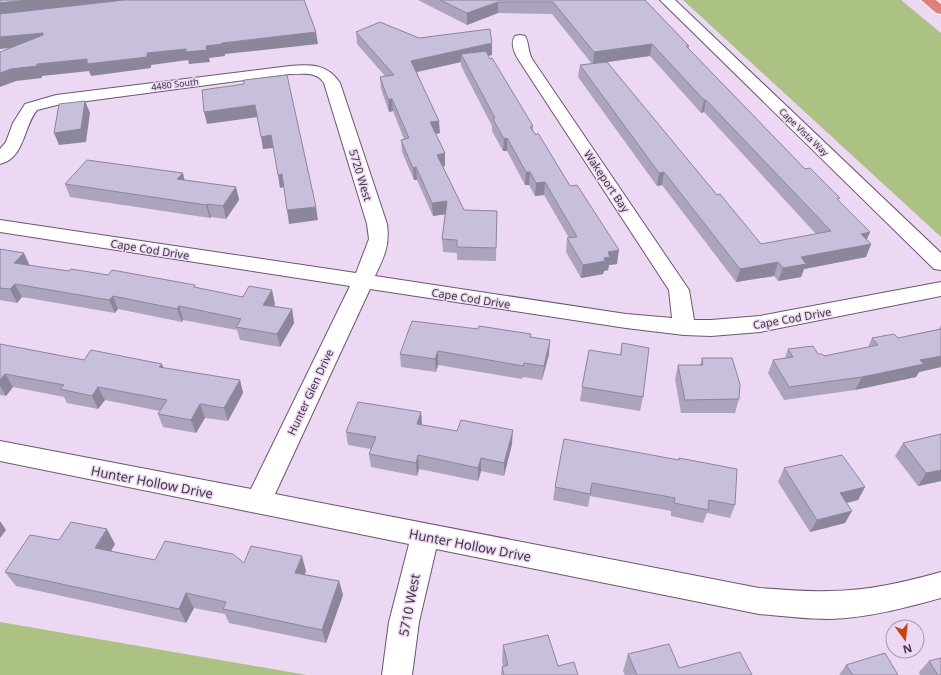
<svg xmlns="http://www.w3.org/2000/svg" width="941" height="675" font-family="'Noto Sans',sans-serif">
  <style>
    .green { fill: #abc282 }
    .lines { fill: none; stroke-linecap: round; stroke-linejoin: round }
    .minor-casing { stroke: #69586e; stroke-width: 2 }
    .trunk-casing { stroke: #fff; stroke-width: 2 }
    .minor { fill: #fff; fill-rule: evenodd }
    .trunk { fill: #de807b; fill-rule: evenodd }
    .wall { fill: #aca4bd; fill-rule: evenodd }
    .shaded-wall { fill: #8c869a }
    .building { fill: #c8bfdc; stroke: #8c869a }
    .labels { text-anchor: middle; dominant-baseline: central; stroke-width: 3; stroke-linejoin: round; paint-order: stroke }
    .far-street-label { font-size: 9px; fill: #403842; stroke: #ecd8f2 }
    .street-label { font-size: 11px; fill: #403842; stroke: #ecd8f2 }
    .near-street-label { font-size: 13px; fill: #403842; stroke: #ecd8f2 }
  </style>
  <rect width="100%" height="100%" fill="#ecd8f2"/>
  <!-- green -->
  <path class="green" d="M683 0H901L941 33V237Z
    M0 622 307 675H0Z"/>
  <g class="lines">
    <!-- minor casing -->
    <g class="minor-casing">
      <path id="minor" d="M660 0H675L941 253V270L934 269Z
        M520 35 525 36C529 42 528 52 532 59L689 290 694 320H711L760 316 941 282V296L760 332 711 336 684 335 626 328 370 289 275 494 759 588C782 589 806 592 829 591 867 591 905 582 941 572V598C905 608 867 618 830 619 806 619 782 616 759 614L436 549 419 622 412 675H382L389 622 409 544 0 461V441L251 489 350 286 0 232V220L356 273 369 239 367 224 324 83C317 71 302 74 290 74L57 105 37 110C23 127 25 158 0 164V149L6 142 13 123 25 104 56 95 290 66C311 64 328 64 340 83L387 224C390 245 384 257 375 276L626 314 672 318 669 290 518 59C514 52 510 43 515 36Z"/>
    </g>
    <!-- trunk casing -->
    <g class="trunk-casing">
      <path id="trunk" d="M921 0H936L941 4V14L936 13Z"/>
    </g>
    <!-- minor -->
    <use href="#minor" class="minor"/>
    <!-- trunk -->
    <use href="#trunk" class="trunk"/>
  </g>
  <!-- wall -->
  <path class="wall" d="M418 0H645L689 46V49L805 169 839 201 870 232 867 239 871 244 866 257 804 269 801 277 778 281 774 276 736 282 662 185 657 186 578 77 580 65 592 64 552 14 498 13 467 25ZM650 56 701 113 704 112 816 234 761 244 717 195 607 62Z
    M356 32 419 38 492 55 488 56 533 126V130L617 264 609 265 608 270 604 271 603 274 581 278 566 252 567 238H569L544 195 535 196 529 185H525L507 151H503L492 131V126L461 66V62L417 72 440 133 435 134 445 166 443 167 464 210 497 211 496 261 457 260V253L443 252 442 239 445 214 433 216 417 180H414L402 152 401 140 404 139 393 111 389 112 381 89 380 77 385 76 357 44Z
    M185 181 236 187 239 200 226 219 211 217 210 218 70 197 65 184Z
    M0 249 30 266 69 271 108 275 196 288 275 304 274 306 292 309 294 323 280 347 240 340 237 330 183 320 182 322 118 309 115 313 22 297 17 303 0 300Z
    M941 325V367L919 372 916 377 855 390 784 400 768 373 773 360 785 358 788 349 824 356 868 347 872 338H898L939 329Z
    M478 329 531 334V337L549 354 542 380 523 377 522 379 438 365 436 372 401 367 400 354Z
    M622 343 643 397 640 411 580 401 582 387 620 355Z
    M0 344 84 360 163 368 240 380 243 393 228 421 205 418 196 433 163 427 158 414 160 411 105 400 98 409 67 403 64 397 13 387 6 396 0 395Z
    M702 358 739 399 735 413H681L675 379 678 365H700Z
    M421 412 422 425 512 444 504 476 481 471 478 481 419 469 417 476 371 467 369 454 371 449 348 445 346 432Z
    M941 434V481L918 486 895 456 903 443Z
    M679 458 735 505 730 518 707 513 703 523 671 516V511L590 496 588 507 553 500 555 487 678 460Z
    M784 468 865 487 858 500 847 503 845 523 810 532 778 482Z
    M59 540 115 544 111 551 155 560 244 563 306 571 304 574 339 581 343 595 326 643 229 623 225 614 194 608 186 623 16 586 5 572Z
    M503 645 558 666 578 675H501L502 667 503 666 502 661Z
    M628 654 679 668 752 675H625L623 671Z
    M929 661 941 675H920L919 672Z
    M846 665 898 675H839Z"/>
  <!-- shaded-wall -->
  <path class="shaded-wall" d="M28 0H134L0 14V3Z
    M498 2V13L467 25V13Z
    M316 32 318 44 225 54V56L209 58 210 62 189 64 188 60 151 65V68L91 76 89 71 42 76V78L16 81 0 87V73L11 69 37 64 147 53 206 46 222 43Z
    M43 33 47 44 0 49V37Z
    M492 43V55L465 61 461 54V62L412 73 411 61Z
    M652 44 650 56 593 64 594 52Z
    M388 99H392L393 111 389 112Z
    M704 100H706L704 112 701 113Z
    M85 101 90 113 86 142 59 145 54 133Z
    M255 105 258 117 207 124 204 112Z
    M439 121 440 133 430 135V122Z
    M271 135 274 148 263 149 261 137Z
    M507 138V151H503L504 139Z
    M445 153V166L438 168 437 155Z
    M416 167 417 180H414L413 168Z
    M526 172H530L529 185H525Z
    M664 172 662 185 657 186 659 173Z
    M183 173 186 186 177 179Z
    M282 174 284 187 280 188 278 175Z
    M545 182 544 195 535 196 536 183Z
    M236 187 239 200 226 219 223 206Z
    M447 201V214L433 216 432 203Z
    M207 204 211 217 210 218 206 205Z
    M316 207 318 220 289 224 287 210Z
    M870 232 864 245 861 234Z
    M871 244 866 257 804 269 801 277 778 281 783 268 801 257Z
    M619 250 617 264 609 265 608 270 604 271 603 274 581 278 583 265 604 258 608 252Z
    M24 253 30 266 14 263Z
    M778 262 774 276 736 282 740 269Z
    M15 284 22 297 17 303 10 289Z
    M272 290 275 304 267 318 263 305Z
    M113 296 118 309 115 313 109 300Z
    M179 306 183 320 182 322 177 309Z
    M292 309 294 323 280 347 277 334Z
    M550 340 549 354 542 380 544 366Z
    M438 351V365L436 372 435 359Z
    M941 356V367L919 372 916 377 855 390 862 377 920 360Z
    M162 364 167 377 159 367Z
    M5 374 13 387 6 396 0 386V380Z
    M240 380 243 393 228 421 224 408Z
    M98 387 105 400 98 409 92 396Z
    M200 404 205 418 196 433 191 420Z
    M421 412 422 425 417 424Z
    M513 430 512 444 504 476V463Z
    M418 455 419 469 417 476 416 463Z
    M481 458V471L478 481V468Z
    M941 470V481L918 486 926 473Z
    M865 487 858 500 833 506 840 493Z
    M852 511 845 523 810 532 817 520Z
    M0 521 6 530 0 538Z
    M107 529 115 544 104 563 95 548Z
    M302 556 306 571 299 587 295 573Z
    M339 581 343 595 326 643 322 630Z
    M186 593 194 608 186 623 179 609Z"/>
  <!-- building -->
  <path class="building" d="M0 0H28L0 3Z
    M124 0H304L316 32 222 43V44L206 46 207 50 186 52V49L147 53V57L87 64V59L37 64V66L11 69 0 73V52L43 35V33L0 37V14Z
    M440 0H645L689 46H686L805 169 810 168 840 198 837 199 870 232 861 234 871 244 801 257 806 264 783 268 778 262 740 269 664 172 659 173 580 65 607 62 717 195 720 194 761 244 831 231 706 100H704L652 44 594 52 553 2H498L467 13Z
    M380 22 419 38 490 29 492 43 411 61 439 121 430 122 445 153 437 155 464 210 497 211 496 248 457 247V240L442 239 447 201 432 203 416 167 413 168 401 140 409 138 392 99H388L380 77 394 75 356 32Z
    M486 51 490 59 492 58 533 126 530 127 536 135 538 133 570 186 577 185 619 250 608 252 610 257 604 258 605 261 583 265 567 238 577 237 545 182 536 183 530 172H526L507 138 504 139 493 119 495 118 461 54Z
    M287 75 316 207 287 210 282 174 278 175 271 135 261 137 255 105 204 112 202 90 244 84V80Z
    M85 101 81 129 54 133 59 104Z
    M87 160 183 173 177 179 236 187 223 206 207 204 206 205 65 184Z
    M0 249 24 253 14 263 69 271 71 269 108 275 112 270 195 285 194 287 243 297 249 286 272 290 263 305 292 309 277 334 236 327 241 319 179 306 177 309 113 296 109 300 15 284 10 289 0 288Z
    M412 321 478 329 479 326 531 334 530 337 550 340 544 366 524 363 523 366 438 351 435 359 400 354Z
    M941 329V356L920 360 924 364 862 377 789 387 773 360 793 357 788 349 813 346 818 354H822L824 356 878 345 872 338 894 334 898 338Z
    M622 343 649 348 643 397 582 387 589 350 621 355Z
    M0 344 84 360 91 350 162 364 159 367 240 380 224 408 200 404 191 420 158 414 167 400 98 387 92 396 60 389 64 385 5 374 0 380Z
    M702 358H732L740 384 739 399 685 400 678 365H703Z
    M358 402 421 412 417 424 457 431 461 420 513 430 504 463 481 458 478 468 418 455 416 463 369 454 376 437 346 432Z
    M941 434V470L926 473 903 443Z
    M564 439 679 460V458L737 469 735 505 709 500 708 510 674 503 675 498 592 483 590 494 555 487Z
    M842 455 865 487 840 493 852 511 817 520 784 468Z
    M71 522 107 529 95 548 155 560 165 541 233 554 244 563 251 546 302 556 295 573 339 581 322 630 223 609 226 602 186 593 179 609 5 572 30 535 59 540Z
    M548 635 558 666 574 662 578 675H504L502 667 508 665 503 645Z
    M669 644 679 668 740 652 752 675H637L628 654Z
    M885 653 898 675H853L846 665Z
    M941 658V675H938L929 661Z"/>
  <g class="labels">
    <!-- far-street labels -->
    <g class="far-street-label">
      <text transform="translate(175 84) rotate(-7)">4480 South</text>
      <text transform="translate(804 132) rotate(44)">Cape Vista Way</text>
    </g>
    <!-- street labels -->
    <g class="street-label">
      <text transform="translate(361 175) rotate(73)">5720 West</text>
      <text transform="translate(607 181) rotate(56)">Wakeport Bay</text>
      <text transform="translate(150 249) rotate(9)">Cape Cod Drive</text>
      <text transform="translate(471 298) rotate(9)">Cape Cod Drive</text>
      <text transform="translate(792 318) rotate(-10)">Cape Cod Drive</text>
      <text transform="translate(310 392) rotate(-65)">Hunter Glen Drive</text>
    </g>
    <!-- near-street labels -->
    <g class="near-street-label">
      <text transform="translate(152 482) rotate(11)">Hunter Hollow Drive</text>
      <text transform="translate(470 545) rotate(11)">Hunter Hollow Drive</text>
      <text transform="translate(409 605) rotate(-79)">5710 West</text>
    </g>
  </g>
  <!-- north arrow -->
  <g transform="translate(905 639) rotate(165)"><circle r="19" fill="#ecd8f2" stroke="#a798ac"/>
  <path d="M0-3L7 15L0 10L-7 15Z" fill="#ca430d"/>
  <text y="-6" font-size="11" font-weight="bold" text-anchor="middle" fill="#403842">N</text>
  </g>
</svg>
